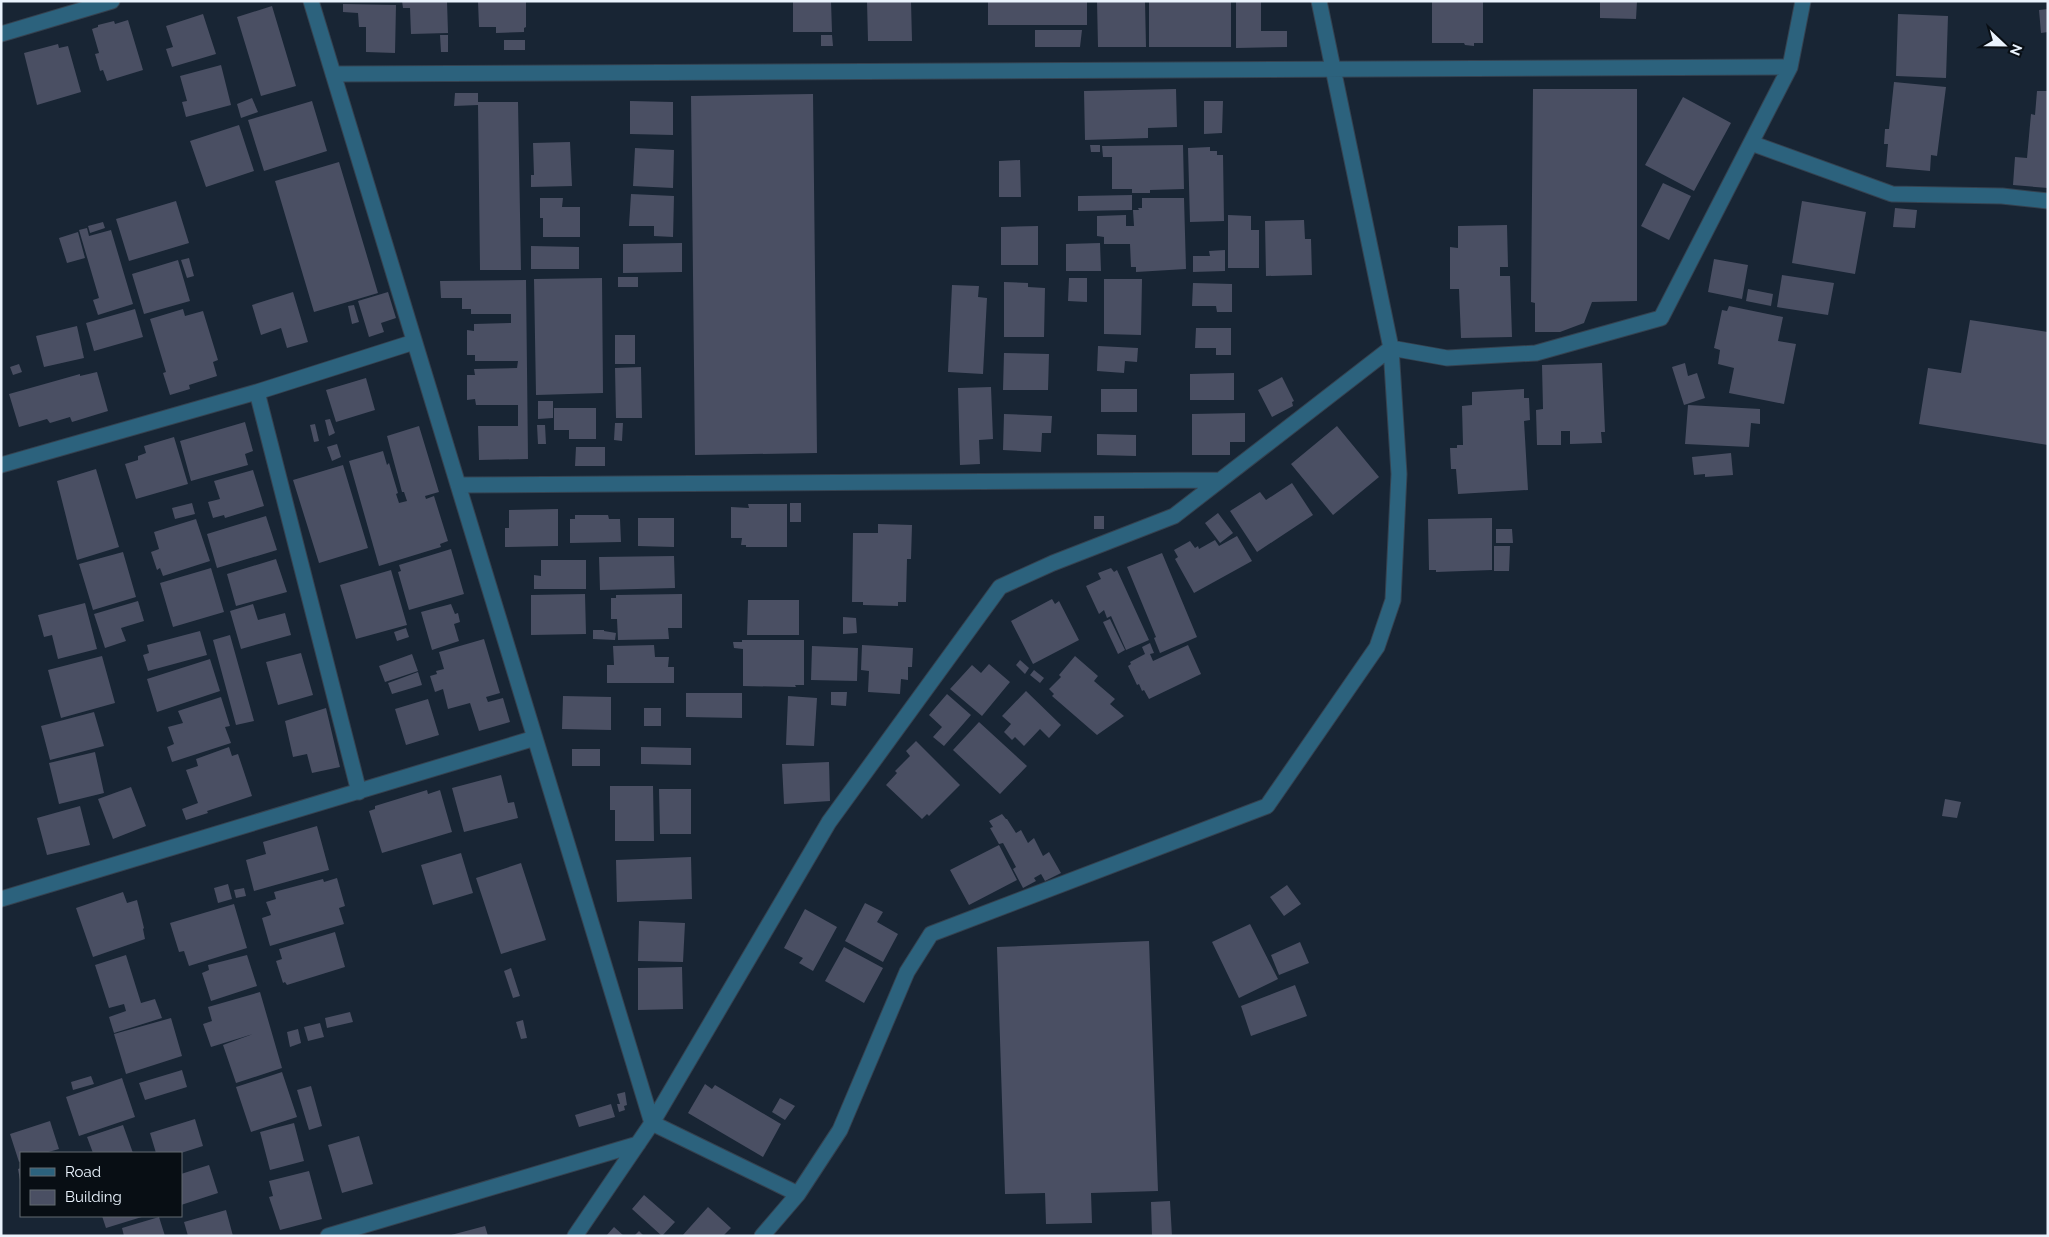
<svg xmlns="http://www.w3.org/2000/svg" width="2049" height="1237" font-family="Raleway,sans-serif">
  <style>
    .building { fill: #4a4f63 }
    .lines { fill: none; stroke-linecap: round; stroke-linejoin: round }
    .street-casing { stroke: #354250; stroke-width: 17 }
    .street { stroke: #2c627d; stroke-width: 15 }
  </style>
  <rect width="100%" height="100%" fill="#182534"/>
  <!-- building -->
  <path class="building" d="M402 1H447L448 33 411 34 410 8H403Z
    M478 1H526V27L524 28V32L496 33V27H479Z
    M793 1H831L832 32H793Z
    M867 1H911L912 41H868Z
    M988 1H1087V25H988Z
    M1097 1H1145L1146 47H1098Z
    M1149 1H1231V47H1149Z
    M1236 1H1261V31H1287V47L1236 48Z
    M1432 1H1483V43H1474V46L1465 45 1464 43H1432Z
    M1600 1H1637L1636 19 1600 18Z
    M343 4 396 5 395 53 366 52V27H359L358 13 343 12Z
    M272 6 296 86 261 96 237 17Z
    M2048 9V32L2041 33 2039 10Z
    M203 14 216 54 172 67 166 49 173 47 166 26Z
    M1898 14 1948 16 1946 78 1896 76Z
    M128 20 143 70 107 81 103 70 100 71 95 54 99 53 92 29 98 27V25L114 21 115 24Z
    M1035 30H1082L1080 47H1035Z
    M440 35H448V52H441Z
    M821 35H832L833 46H821Z
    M504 40H525V50H504Z
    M58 44 59 48 68 46 81 92 37 105 24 53Z
    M221 65 231 105 186 117 182 102 187 101 180 76Z
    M1894 82 1946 87 1937 156 1931 155 1930 171 1886 167 1888 144H1884L1885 129H1889Z
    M1176 89 1177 127 1148 128V138L1085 140 1084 91Z
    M1533 89H1637V301L1592 302 1584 323 1560 332H1535V303L1531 302Z
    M2037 91H2048V188L2013 185 2015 157 2027 158 2031 114 2035 115Z
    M455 93H478V102H518L521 270H480L478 105 454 106Z
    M813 94 817 453 695 455 691 96Z
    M1683 97 1731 123 1694 191 1645 165Z
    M252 98 258 112 241 118 237 104Z
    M312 101 327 151 264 171 248 120Z
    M630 101 673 102V135L630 134Z
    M1204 101H1223L1222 133 1204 134Z
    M239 125 254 171 206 187 190 141Z
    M570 142 572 186 531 187V175H534L533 143Z
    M1090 145H1100V152H1091Z
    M1183 145 1184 189 1150 190V193H1132V189H1112V157H1103L1102 146Z
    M1210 147V151H1217V155H1223L1224 221 1190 222 1188 148Z
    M635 148 674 150 673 188 633 186Z
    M1020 160 1021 197H999V161Z
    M339 162 378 293 314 312 275 181Z
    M1663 183 1691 196 1669 240 1641 226Z
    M631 194 674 196 673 237 654 236V226H629Z
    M1132 195V210L1078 211V196Z
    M540 198H563L562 207H580V237H543V218H540Z
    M1142 198H1184L1186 269 1136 272V267H1131L1130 244H1104V237L1097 236V216L1126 215V226H1134L1133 210H1139L1138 208H1142Z
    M176 201 189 243 129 261 116 219Z
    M1802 201 1866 212 1855 274 1792 263Z
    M1895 208 1917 210 1915 228 1893 227Z
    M1228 215 1251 216V230H1259V268H1228Z
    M1304 220 1305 239H1311L1312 275 1266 276 1265 221Z
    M103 222 105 228 90 233 88 226Z
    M1507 225 1508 267H1500V276H1510L1512 337 1461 338 1459 289H1450V247L1458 248V226Z
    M1038 226V265H1001V227Z
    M87 228 89 236 111 230 133 304 98 315 93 300 99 298 79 230Z
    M78 232 85 258 67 263 59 238Z
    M682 243V272L623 273V244Z
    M1100 243 1101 271H1066V244Z
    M531 246 579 247V269H531Z
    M1225 250V271L1193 272V256H1210L1209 251Z
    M189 258 194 276 187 278 181 260Z
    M1714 259 1748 265 1742 299 1708 292Z
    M178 260 190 301 144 314 132 274Z
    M1782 275 1834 283 1828 315 1777 307Z
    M618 277H638V287H618Z
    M602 278 603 393 536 395 534 279Z
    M1069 278H1087V302L1068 301Z
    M1104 279H1142L1141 335 1104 334Z
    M526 280 528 459 479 460 478 426H518V405H476L475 399 467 400V375H475L474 369 517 368 518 361H475V355H467V330L474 331V324L511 323V314H471V309H462V298H441L440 281Z
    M1004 282 1028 283V287L1045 288 1044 337H1004Z
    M1193 283 1232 284V312H1217L1216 306H1192Z
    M952 285 979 286 978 297 987 298 983 374 948 372Z
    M1748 289 1773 294 1771 306 1746 301Z
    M293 292 308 342 287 348 281 328 261 335 252 305Z
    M388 292 396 318 381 323 384 332 369 337 358 301Z
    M354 305 359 322 352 324 348 306Z
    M1729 306 1783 317 1778 341 1796 344 1784 404 1729 393 1734 368 1718 364 1720 350 1714 348 1722 310 1727 311Z
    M135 309 143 337 94 351 86 323Z
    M183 309 185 316 203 311 218 360 213 362 217 376 189 385 190 389 170 395 163 373 166 372 150 319Z
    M1970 320 2048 332V445L1919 424 1928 368 1961 373Z
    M77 326 84 358 44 367 36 336Z
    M1196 328H1231V355H1216V348H1195Z
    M615 335H635V364H615Z
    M1098 346 1138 348 1137 362 1125 361 1124 373 1097 371Z
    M1004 353 1049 354 1048 390H1003Z
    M1602 363 1605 432H1601L1602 443 1570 444V431H1561V445H1537L1536 410 1543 409 1542 365Z
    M1685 363 1688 376 1697 373 1705 398 1684 405 1672 367Z
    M19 364 22 372 13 375 10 367Z
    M641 367 642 418H616L615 368Z
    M97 372 108 411 72 422 70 417 50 423 47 419 19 427 9 394 80 374V376Z
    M1234 373V400H1190V374Z
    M1282 377 1294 401 1292 402 1293 406 1272 417 1258 390Z
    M366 378 375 410 336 422 326 390Z
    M991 387 993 439 979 440 980 464 960 465 958 388Z
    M1101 389H1137V412H1101Z
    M1524 389V398H1529L1530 420 1524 421 1528 490 1458 494 1456 469H1451L1450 448H1457V445H1463L1462 406 1472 405V392Z
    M538 401H553V418L538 419Z
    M1688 405 1760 409V424L1751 423 1749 447 1685 444Z
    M554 408H596V439H569V430H554Z
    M1245 413V442H1230V455H1192V414Z
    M1004 414 1052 416 1051 433H1042L1041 452 1003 450Z
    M330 419 335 433 329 436 325 420Z
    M245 422 253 451 245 454 248 465 191 481 180 441Z
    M615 423H623L622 441 614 440Z
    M315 424 319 441 314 442 310 425Z
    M537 425H545L546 444H538Z
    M419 426 439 492 425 496 426 499 434 496 448 541 440 544 441 547 379 566 349 461 383 451 387 465 389 463 398 493 396 494 399 503 407 501 404 492H402L387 436Z
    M1337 426 1379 477 1333 515 1291 464Z
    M1097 434 1136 435V456L1097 455Z
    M174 437 188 484 136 499 125 464 138 460V456L146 453 144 446Z
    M337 444 341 457 332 461 327 447Z
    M576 447H605V466H575Z
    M1731 453 1733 475 1705 477V474L1694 475 1692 457Z
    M343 465 368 548 319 563 293 480Z
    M96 469 119 547 77 560 57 481Z
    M253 470 264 506 225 518 224 515 213 518 208 502 220 499 214 481Z
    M1292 483 1313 515 1257 552 1230 511 1260 492 1266 500Z
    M192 503 195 514 175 519 172 508Z
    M790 503H801V522H790Z
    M748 504H787V547H746V545H741L742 538H731V507L749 508Z
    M558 509V546L505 547V528H509V510Z
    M1218 513 1233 533 1220 543 1205 523Z
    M575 515H608L609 519H620L621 542 570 543V519H575Z
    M266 516 277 550 217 568 207 534Z
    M1094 516H1104V529H1094Z
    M638 518H674V547L638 546Z
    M1492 518V570L1436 572V570H1429L1428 519Z
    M196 519 210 561 163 576 160 568 157 570 151 552 159 549 154 532Z
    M878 524 912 525 911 559H907L906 602H898V606L863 605V602H852L853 533H878Z
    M1496 529H1512L1513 543H1496Z
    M1237 536 1252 561 1194 593 1175 559 1178 557 1174 550 1190 541 1195 548 1198 546 1199 549 1215 540 1219 546Z
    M1494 546H1510L1509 571H1494Z
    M451 549 464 594 409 610 398 572 401 571 399 565Z
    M123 552 136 597 93 610 79 564Z
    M1162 553 1197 637 1160 653 1154 638 1156 637 1127 567Z
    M674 556 675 588 600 590 599 557Z
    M276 559 287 592 236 606 227 574Z
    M541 560H586V589H534V575L541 576Z
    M211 568 224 612 173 627 160 583Z
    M1111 568 1114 572 1117 570 1149 640 1126 650 1111 616 1107 618 1104 610 1099 614 1086 586 1101 579 1098 573Z
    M391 570 407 625 356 639 340 585Z
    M585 594 586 634 531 635V595Z
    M682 594V628H668L669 639 618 640 617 619H611V598H616V595Z
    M1052 599 1055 604 1059 601 1079 640 1033 664 1011 621Z
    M748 600H799V635H747Z
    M138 601 144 621 121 628 126 641 105 648 94 614Z
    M85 603 97 649 58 659 52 635 44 637 38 615Z
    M253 604 258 620 285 613 291 635 241 649 230 611Z
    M451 604 455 614 458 613 460 622 454 624 459 641 432 650 421 612Z
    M843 617 856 618 857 633 843 634Z
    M1110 619 1125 650 1118 654 1103 622Z
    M406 628 409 637 397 641 394 632Z
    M593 630H604V631L616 633 615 640 593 639Z
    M200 631 207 655 148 671 143 655 149 653 147 645Z
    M230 635 254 721 236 725 213 640Z
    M484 639 500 693 486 697 488 702 503 698 510 722 479 731 470 703 448 709 443 689 435 692 430 676 437 674 436 671 444 669 439 652Z
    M742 640H804V685H795L796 687 743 686V649L734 648 733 642H742Z
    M1150 643 1154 653 1150 654 1153 661 1188 645 1201 674 1149 699 1144 690 1142 691 1139 684 1137 685 1128 666 1131 664 1130 662 1145 654 1142 647Z
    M654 645 655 657H669L668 667H674V683H607V665H614L613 646Z
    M862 645 913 648 912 667H908V680L901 679 900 694 868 692 869 671 861 670Z
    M812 646 858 648 857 681 811 680Z
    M301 653 313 695 278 705 266 662Z
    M412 654 418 671 385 682 379 666Z
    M102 656 115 703 61 718 48 670Z
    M1075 656 1098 676 1094 681 1115 699 1110 704 1124 716 1097 735 1052 696 1054 694 1049 689 1061 677 1059 675Z
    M210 659 220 691 157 712 147 679Z
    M1020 660 1029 668 1025 674 1016 665Z
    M989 664 1010 682 982 716 950 689 972 665 981 673Z
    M1034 670 1044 678 1040 683 1030 675Z
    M418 672 422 685 392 694 388 683Z
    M1026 691 1061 725 1049 738 1040 729 1024 746 1015 737 1012 740 1004 732 1011 724 1002 716Z
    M831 692H847L846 706 831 705Z
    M686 693H742V718L686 717Z
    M947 694 971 715 944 746 933 737 942 727 929 715Z
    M563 696 611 697V730L562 729Z
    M788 696 817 698 814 746 786 745Z
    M221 697 230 726 225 727 231 743 172 762 167 747 174 744 168 727 183 723 178 711Z
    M428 699 439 735 406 745 395 709Z
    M326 708 340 767 312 773 307 754 293 757 285 721Z
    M644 708H661V726H644Z
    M94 712 104 746 50 760 41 726Z
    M979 722 1027 766 1000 794 953 750Z
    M916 741 960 785 929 816 927 814 922 819 886 785 897 773 895 771 910 756 906 751Z
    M229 747 232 756 238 754 252 796 207 811 208 813 186 820 182 809 198 803 186 770 198 766 196 759Z
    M641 747 691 748V765L641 764Z
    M572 749H600V766H572Z
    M95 752 104 793 59 804 49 763Z
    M829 762 830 801 784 804 782 764Z
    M501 775 508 803 514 802 518 818 464 832 452 788Z
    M610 786H653L654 841H615V810H610Z
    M131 787 146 826 113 839 98 799Z
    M659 789H691V834H660Z
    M427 790 428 794 440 790 452 832 382 853 369 811 375 809V806Z
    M1945 799 1961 802 1957 818 1942 816Z
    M80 806 90 845 47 855 37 818Z
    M1002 814 1006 819H1007L1016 833 1021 830 1028 843 1034 838 1043 856 1049 852 1061 873 1045 881 1041 874 1034 878 1036 881 1023 888 1013 869 1016 867 1003 843 999 844 990 828 993 827 989 821Z
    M317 826 329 870 254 891 246 860 266 854 263 842Z
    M999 845 1017 880 969 905 950 870Z
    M461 853 473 893 433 905 421 865Z
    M691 857 692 899 617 902 616 860Z
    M521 863 546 940 501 954 476 878Z
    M337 878 345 906 339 908 344 924 270 946 262 918 271 915 266 902 276 899 274 892 323 879 324 882Z
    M228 884 232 899 218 903 214 888Z
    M1287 885 1301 904 1284 916 1270 897Z
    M244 888 246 896 236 898 234 890Z
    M123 892 127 903 137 900 144 928 143 929 145 939 93 957 76 908Z
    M865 903 883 912 877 922 898 934 883 962 845 941Z
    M234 904 247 948 189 966 184 951 179 952 170 923Z
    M805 909 837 927 813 971 799 963 803 958 784 948Z
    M639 921 685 923 683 962 638 961Z
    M1250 924 1278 979 1239 998 1212 942Z
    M335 932 345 967 287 985 285 982 283 983 276 961 282 959 279 949Z
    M1149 941 1158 1191 1091 1193 1092 1223 1046 1224 1045 1193 1005 1194 997 947Z
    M1300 942 1309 963 1279 975 1271 955Z
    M844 947 883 968 864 1003 825 981Z
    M126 955 141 1003 155 999 162 1018 114 1033 109 1017 126 1011 124 1004 109 1008 95 965Z
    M247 955 257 986 211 1001 202 973 209 970 208 965Z
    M682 967 683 1009 638 1010V968Z
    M511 968 520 996 513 998 504 971Z
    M1295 985 1307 1016 1251 1036 1241 1006Z
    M260 992 282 1068 236 1083 223 1045 253 1034 211 1047 203 1024 212 1021 208 1007Z
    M350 1012 353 1022 327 1028 325 1018Z
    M171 1018 182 1056 126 1074 114 1034Z
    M523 1020 527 1038 521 1039 516 1022Z
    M320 1023 324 1037 308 1041 304 1027Z
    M298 1029 301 1043 290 1047 287 1032Z
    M182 1070 187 1087 145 1100 139 1083Z
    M282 1072 297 1117 251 1132 236 1087Z
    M91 1076 94 1084 73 1090 71 1082Z
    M122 1078 135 1117 79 1136 66 1097Z
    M705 1084 712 1089 715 1085 781 1124 763 1157 688 1113Z
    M311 1086 322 1126 309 1130 297 1090Z
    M625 1092 627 1105 624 1106 625 1110 619 1112 617 1104H620L617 1094Z
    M780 1098 795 1106 785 1120 772 1112Z
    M611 1104 615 1117 579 1127 575 1115Z
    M195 1119 203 1146 181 1153H156L150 1133Z
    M50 1121 59 1149 45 1153H21V1161L19 1162 10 1134Z
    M294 1123 304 1161 270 1170 260 1132Z
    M123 1125 133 1153H93L87 1137Z
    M359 1136 373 1184 342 1193 328 1145Z
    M209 1165 218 1193 181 1205V1174Z
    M21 1168V1180H20L18 1169Z
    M309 1171 322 1219 280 1230 269 1197 273 1196 269 1181Z
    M644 1195 675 1222 662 1236 632 1209Z
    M1170 1201 1172 1236H1152L1151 1202Z
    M708 1207 731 1228 723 1236H682Z
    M226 1210 233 1236H188L184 1222Z
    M102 1216H145L106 1228Z
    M159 1217 165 1236H124L122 1228Z
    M485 1226 488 1236H451V1235Z
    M614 1227 624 1236H606Z
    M639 1231 644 1236H634Z"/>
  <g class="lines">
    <!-- street casing -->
    <g class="street-casing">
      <path id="street" d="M311 1 652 1123 798 1194
        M1 34 112 1
        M333 74 1790 67
        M1751 143 1892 194 2002 196 2048 201
        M257 392 359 792
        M1 465 257 392 414 342
        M458 485 1220 480
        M1 899 535 738
        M328 1236 638 1144
        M575 1236 652 1123 829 822 1000 587 1053 563 1174 516 1391 348 1447 358 1536 353 1661 318 1790 67 1803 1
        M762 1236 798 1194 840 1130 907 972 931 934 1267 806 1377 647 1393 600 1399 474 1391 348 1319 1"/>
    </g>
    <!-- street -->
    <use href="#street" class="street"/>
  </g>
  <!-- border -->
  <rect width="2049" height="1237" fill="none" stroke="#eaf3fd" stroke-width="5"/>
  <!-- legend -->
  <rect x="20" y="1152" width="162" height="65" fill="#080e14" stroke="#626a71"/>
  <rect x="30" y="1168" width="25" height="8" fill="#2c627d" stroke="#626a71"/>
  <text x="65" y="1177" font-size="15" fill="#eaf3fd">Road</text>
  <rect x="30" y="1190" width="25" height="15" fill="#4a4f63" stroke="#626a71"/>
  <text x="65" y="1202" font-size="15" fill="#eaf3fd">Building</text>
  <!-- north arrow -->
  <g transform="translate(2004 45) rotate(112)" stroke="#080e14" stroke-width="4" paint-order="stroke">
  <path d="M0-4L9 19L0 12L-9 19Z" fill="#eaf3fd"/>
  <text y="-8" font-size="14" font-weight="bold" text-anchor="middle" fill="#eaf3fd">N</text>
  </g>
</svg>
